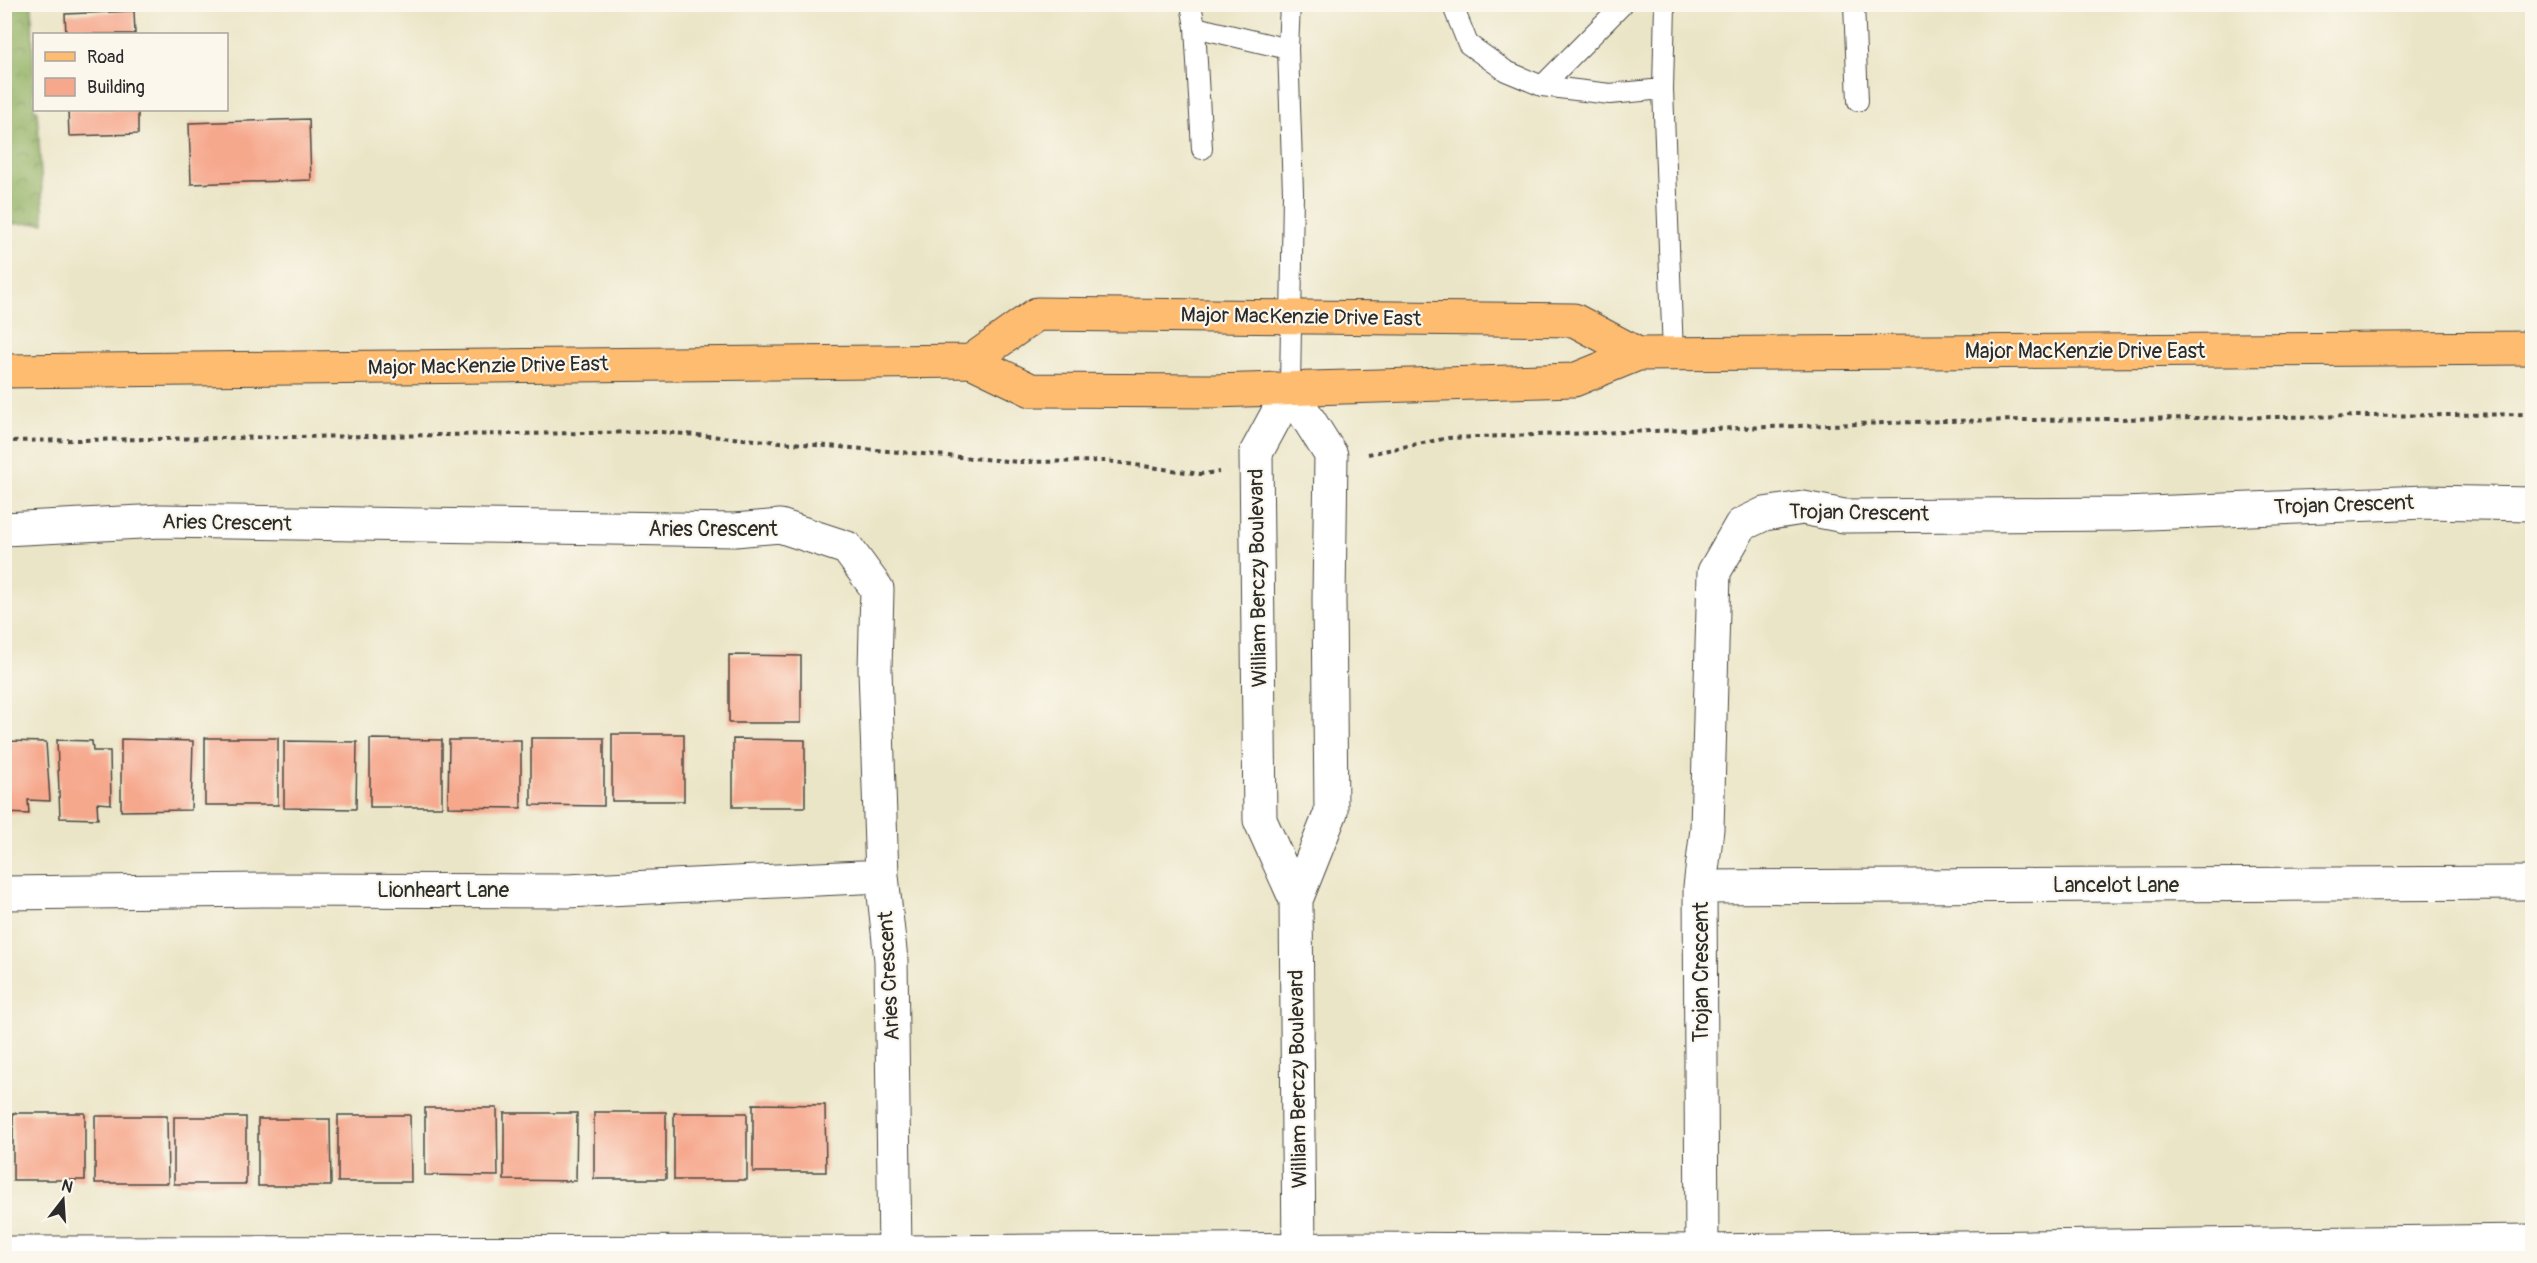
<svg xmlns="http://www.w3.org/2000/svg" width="2537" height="1263" font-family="Pangolin,sans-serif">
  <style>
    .forest { fill: url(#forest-crowns); stroke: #5e6e48; stroke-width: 1.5 }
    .building { fill: #f6a88d }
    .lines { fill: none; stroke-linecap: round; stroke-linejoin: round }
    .service-casing { stroke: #484742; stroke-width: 22 }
    .minor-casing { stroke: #484742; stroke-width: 35 }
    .tertiary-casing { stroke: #484742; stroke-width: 35 }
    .primary-casing { stroke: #484742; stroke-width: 35 }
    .path { stroke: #484742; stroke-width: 4; stroke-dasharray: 4.5 4.5; stroke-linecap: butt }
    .service { stroke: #fff; stroke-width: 20 }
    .minor { stroke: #fff; stroke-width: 33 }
    .tertiary { stroke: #fff; stroke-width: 33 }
    .primary { stroke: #febc70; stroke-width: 33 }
    .labels { text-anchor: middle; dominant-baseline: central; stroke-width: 4.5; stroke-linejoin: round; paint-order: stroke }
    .street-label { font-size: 21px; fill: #2b2b2b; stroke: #fbf7ec }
  </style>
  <defs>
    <pattern id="forest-crowns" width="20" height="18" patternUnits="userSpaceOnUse" patternTransform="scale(1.5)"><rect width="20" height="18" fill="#92b164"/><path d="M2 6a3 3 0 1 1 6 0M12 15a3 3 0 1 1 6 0" fill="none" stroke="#779053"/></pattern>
  </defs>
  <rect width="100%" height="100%" fill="#fbf7ec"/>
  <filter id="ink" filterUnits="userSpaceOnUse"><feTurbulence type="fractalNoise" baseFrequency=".0167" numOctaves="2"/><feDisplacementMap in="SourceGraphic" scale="12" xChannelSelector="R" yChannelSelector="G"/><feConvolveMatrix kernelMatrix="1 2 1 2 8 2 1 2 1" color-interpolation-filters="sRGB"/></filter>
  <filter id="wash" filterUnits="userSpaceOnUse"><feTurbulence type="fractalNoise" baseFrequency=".008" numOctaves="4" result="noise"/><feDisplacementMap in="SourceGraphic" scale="24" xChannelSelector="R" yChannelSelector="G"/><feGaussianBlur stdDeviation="1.35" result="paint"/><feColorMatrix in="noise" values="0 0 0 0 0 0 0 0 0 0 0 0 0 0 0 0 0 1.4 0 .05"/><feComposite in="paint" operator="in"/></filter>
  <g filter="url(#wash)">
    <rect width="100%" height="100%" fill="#ebe5c7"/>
    <!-- forest -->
    <path class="forest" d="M4 5H32L34 110H37L44 223 5 224Z"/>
    <g id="blocks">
      <!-- building -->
      <path class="building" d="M134 11 135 34H66L65 14Z
        M68 110H138V134L69 136Z
        M309 119 311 180 191 184 189 123Z
        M729 655 801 656V723H729Z
        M612 734H684V801H612Z
        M205 738H278V805H205Z
        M531 738H604V806L531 805Z
        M121 739 193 741 191 810 121 811Z
        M370 739 442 740V807H370Z
        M733 739 805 740V807H733Z
        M57 740 92 741 93 751H110L111 804 97 803 98 819 60 818Z
        M449 740H521V808L448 807Z
        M4 741 46 742 50 801 28 800 29 814 4 813Z
        M284 741 357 742 356 809 284 808Z
        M753 1104 825 1105 826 1172H753Z
        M425 1108H497L498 1176 425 1175Z
        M594 1112H666V1179H594Z
        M13 1113H85V1180H13Z
        M504 1113H577L576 1181 504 1180Z
        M674 1113H747V1180H674Z
        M338 1115H410L411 1182H338Z
        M95 1116H167L168 1183H95Z
        M174 1117H246V1184H174Z
        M258 1119H330L331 1186H258Z"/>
    </g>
  </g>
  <g filter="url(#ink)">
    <use href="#blocks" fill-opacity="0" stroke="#484742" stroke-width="1.5"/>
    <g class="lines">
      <!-- service casing -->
      <g class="service-casing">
        <path id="service" d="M1191 4 1195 27 1288 49
          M1452 4 1468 44 1506 71 1542 86 1610 94 1663 89
          M1665 4 1663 89 1673 354
          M1854 4 1858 101
          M1195 27 1202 149
          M1542 86 1623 4
          M1290 390 1293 192 1288 49 1290 4"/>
      </g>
      <!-- minor casing -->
      <g class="minor-casing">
        <path id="minor" d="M4 529 161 521 735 530 780 526 847 548 877 589 875 669 882 876 891 960 895 1252
          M1700 887 2532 883
          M4 893 263 890 567 891 882 876
          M1702 1251 1700 887 1707 829 1714 572 1741 525 1764 514 1803 508 1844 516 2123 514 2425 502 2532 504
          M4 1253 895 1252 1364 1249 1702 1251 2532 1241"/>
      </g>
      <!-- tertiary casing -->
      <g class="tertiary-casing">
        <path id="tertiary" d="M1296 900 1260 820 1256 453 1290 390 1331 455 1329 599 1331 812 1296 900 1299 1258"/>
      </g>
      <!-- primary casing -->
      <g class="primary-casing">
        <path id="primary" d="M971 361 1037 314 1574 320 1638 354
          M4 371 971 361 1031 390 1213 391 1574 380 1638 354 2532 348"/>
      </g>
      <!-- path -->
      <path class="path" d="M4 441 661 432 1019 462 1107 461 1200 474 1219 472
        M1368 454 1448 438 1945 421 2532 414"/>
      <!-- service -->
      <use href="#service" class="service"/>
      <!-- minor -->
      <use href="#minor" class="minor"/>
      <!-- tertiary -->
      <use href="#tertiary" class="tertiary"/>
      <!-- primary -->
      <use href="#primary" class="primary"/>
    </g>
  </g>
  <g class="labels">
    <!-- street labels -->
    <g class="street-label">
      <text transform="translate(1301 317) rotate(1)">Major MacKenzie Drive East</text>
      <text x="2085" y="351">Major MacKenzie Drive East</text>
      <text transform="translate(488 366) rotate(-1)">Major MacKenzie Drive East</text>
      <text transform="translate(2344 505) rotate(-2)">Trojan Crescent</text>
      <text transform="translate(1859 513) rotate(1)">Trojan Crescent</text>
      <text transform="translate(227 523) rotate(1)">Aries Crescent</text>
      <text x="713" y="529">Aries Crescent</text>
      <text transform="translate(1258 578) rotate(-91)">William Berczy Boulevard</text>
      <text x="2116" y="885">Lancelot Lane</text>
      <text x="443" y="890">Lionheart Lane</text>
      <text transform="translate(1701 972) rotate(-90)">Trojan Crescent</text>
      <text transform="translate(889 976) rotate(-93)">Aries Crescent</text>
      <text transform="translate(1298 1079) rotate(-91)">William Berczy Boulevard</text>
    </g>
  </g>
  <!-- margin -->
  <rect width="2537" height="1263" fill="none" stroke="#fbf7ec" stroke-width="24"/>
  <!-- legend -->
  <rect x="33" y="33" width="195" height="78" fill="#fbf7ec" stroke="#a8a59f" stroke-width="1.5"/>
  <rect x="45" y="52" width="30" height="9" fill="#febc70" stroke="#a8a59f" stroke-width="1.5"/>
  <text x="87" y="63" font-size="18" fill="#2b2b2b">Road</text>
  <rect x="45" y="78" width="30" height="18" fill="#f6a88d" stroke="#a8a59f" stroke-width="1.5"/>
  <text x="87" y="93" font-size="18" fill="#2b2b2b">Building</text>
  <!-- north arrow -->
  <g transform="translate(63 1200) rotate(17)" stroke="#fbf7ec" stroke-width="4.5" paint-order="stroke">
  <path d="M0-4.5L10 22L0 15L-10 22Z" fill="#2b2b2b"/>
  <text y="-9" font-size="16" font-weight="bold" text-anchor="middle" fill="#2b2b2b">N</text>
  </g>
</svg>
